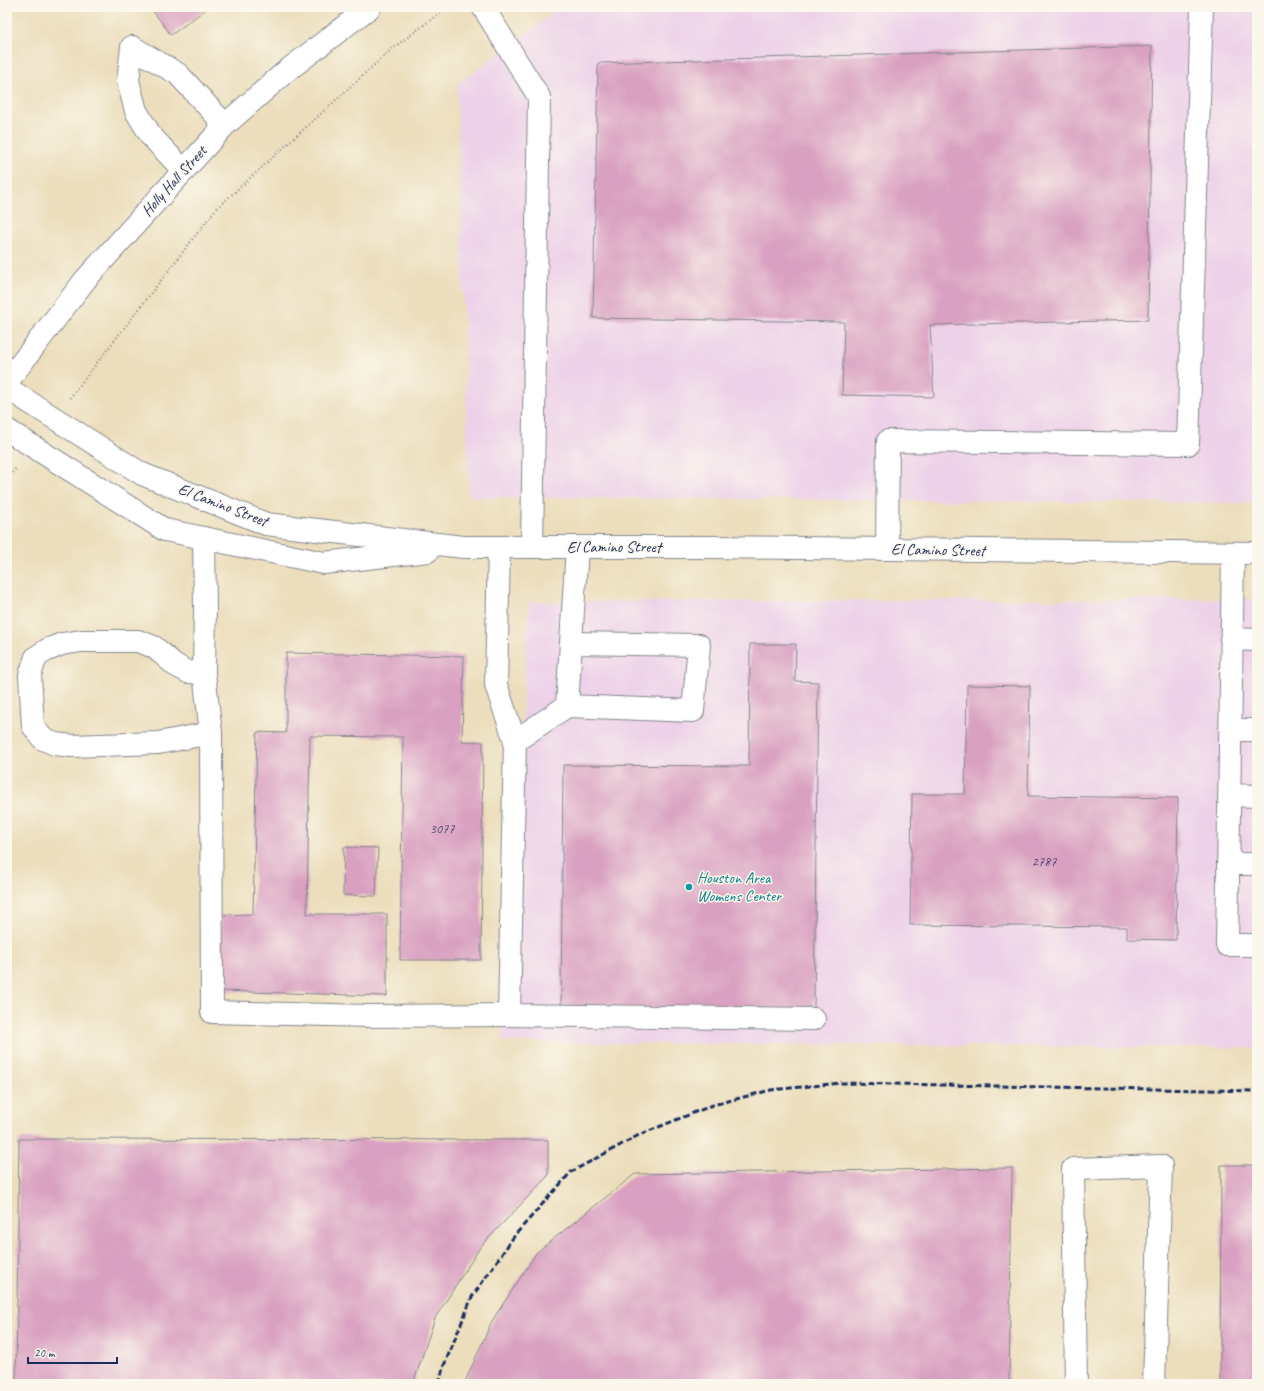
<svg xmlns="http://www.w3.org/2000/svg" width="1264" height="1391" font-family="Caveat,sans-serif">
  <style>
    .built { fill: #edd1e9 }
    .building { fill: #d9a0c1 }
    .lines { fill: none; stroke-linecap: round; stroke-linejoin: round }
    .minor-casing { stroke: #84868d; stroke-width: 24 }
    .path { stroke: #84868d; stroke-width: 2.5; stroke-dasharray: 1 3; stroke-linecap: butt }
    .minor { stroke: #fff; stroke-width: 22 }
    .rail { stroke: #1b2f5e; stroke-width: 3; stroke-dasharray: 6 3; stroke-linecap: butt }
    .culture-dot { fill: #0f9aa8; stroke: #fbf7ec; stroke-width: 1.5 }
    .labels { text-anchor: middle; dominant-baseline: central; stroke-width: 3; stroke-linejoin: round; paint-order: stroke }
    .number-label { font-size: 14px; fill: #4a4b77 }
    .street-label { font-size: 16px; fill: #1b2f5e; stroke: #fbf7ec }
    .culture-label { font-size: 16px; fill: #0d838f; stroke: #fbf7ec; text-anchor: start }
  </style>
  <rect width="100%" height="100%" fill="#fbf7ec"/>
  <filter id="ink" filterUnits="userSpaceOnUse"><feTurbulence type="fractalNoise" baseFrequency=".025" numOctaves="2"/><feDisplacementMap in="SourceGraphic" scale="8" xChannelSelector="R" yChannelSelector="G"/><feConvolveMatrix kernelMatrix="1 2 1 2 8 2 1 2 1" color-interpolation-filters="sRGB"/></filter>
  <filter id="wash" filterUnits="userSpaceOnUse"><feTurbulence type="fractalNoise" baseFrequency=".012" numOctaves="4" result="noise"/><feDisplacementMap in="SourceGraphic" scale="16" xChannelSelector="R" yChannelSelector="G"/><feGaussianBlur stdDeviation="0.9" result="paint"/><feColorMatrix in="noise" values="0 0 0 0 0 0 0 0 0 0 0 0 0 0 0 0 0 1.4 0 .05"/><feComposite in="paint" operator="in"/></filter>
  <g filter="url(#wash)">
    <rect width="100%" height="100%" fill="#ecdebc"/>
    <!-- built -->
    <path class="built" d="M561 7H1257V503L469 497 457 85Z
      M1257 599V1048L502 1042 529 602Z"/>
    <g id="blocks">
      <!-- building -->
      <path class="building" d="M150 7H209L171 35Z
        M1152 46 1148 320 930 325 934 397 842 395 844 322 593 318 598 63Z
        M750 644H796L795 681 818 682 814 1009 561 1008 563 765 749 766Z
        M286 653 464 656 462 741 483 742 481 960H400L403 737 310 736 307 914H387V996L219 991 221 915 253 914 257 732 286 733Z
        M967 685 1030 686 1028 796 1178 798 1176 940 1127 939V927L910 925 912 794H965Z
        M344 847 378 848 376 896 343 895Z
        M19 1139 548 1140V1176L481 1246 435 1318 413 1384H16Z
        M1221 1165H1257V1384H1220Z
        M1012 1168 1009 1384H464L492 1321 537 1252 635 1174Z"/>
    </g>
  </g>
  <g filter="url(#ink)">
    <use href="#blocks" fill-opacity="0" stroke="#84868d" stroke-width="1"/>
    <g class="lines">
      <!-- minor casing -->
      <g class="minor-casing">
        <path id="minor" d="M483 7 539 97 532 547
          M184 171 151 136 136 111 128 81 132 47 178 74 225 125
          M7 382 85 280 225 125 284 73 370 7
          M7 388 142 474 266 524 463 547H711L1257 553
          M7 430 165 530 324 563 428 551
          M204 538 205 607 204 673 211 733 212 1012 369 1016 509 1015 515 741 567 706 577 547
          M499 547 496 685 515 741
          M887 549 888 441 1188 444 1202 7
          M1233 553 1227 945H1257
          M1231 639 1257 640
          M204 673 188 672 175 665 154 647 138 641H81L62 644 47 650 36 657 30 675 33 726 43 739 55 744 72 746 158 743 211 733
          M567 706 693 711 699 645 572 643
          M1230 730H1257
          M1229 795 1257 796
          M1228 864H1257
          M509 1015 814 1019
          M1076 1384 1073 1169 1161 1166 1154 1384"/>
      </g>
      <!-- path -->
      <path class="path" d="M70 398 216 209 392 49 448 7
        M7 479 17 467"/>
      <!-- minor -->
      <use href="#minor" class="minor"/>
      <!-- rail -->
      <path class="rail" d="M439 1384 443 1368 472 1297 515 1235 571 1172 639 1135 713 1105 771 1090 841 1083 1257 1091"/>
    </g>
  </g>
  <!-- markers -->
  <circle class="culture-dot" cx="689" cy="887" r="4"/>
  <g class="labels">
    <!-- number labels -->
    <g class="number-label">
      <text x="442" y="828">3077</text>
      <text x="1044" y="861">2787</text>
    </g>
    <!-- street labels -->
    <g class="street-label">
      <text transform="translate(174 181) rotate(-48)">Holly Hall Street</text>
      <text transform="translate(223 505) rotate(21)">El Camino Street</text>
      <text x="614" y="547">El Camino Street</text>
      <text transform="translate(938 550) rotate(1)">El Camino Street</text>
    </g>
    <!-- culture labels -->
    <g class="culture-label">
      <text x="697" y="878">Houston Area<tspan x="697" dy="18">Womens Center</tspan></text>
    </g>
  </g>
  <!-- margin -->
  <rect width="1264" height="1391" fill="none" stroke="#fbf7ec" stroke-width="24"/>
  <!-- scale -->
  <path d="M28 1357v6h89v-6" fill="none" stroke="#1b2f5e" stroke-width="2"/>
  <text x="34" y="1357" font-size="12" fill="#1b2f5e" stroke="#fbf7ec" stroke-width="3" paint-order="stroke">20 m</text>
</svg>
